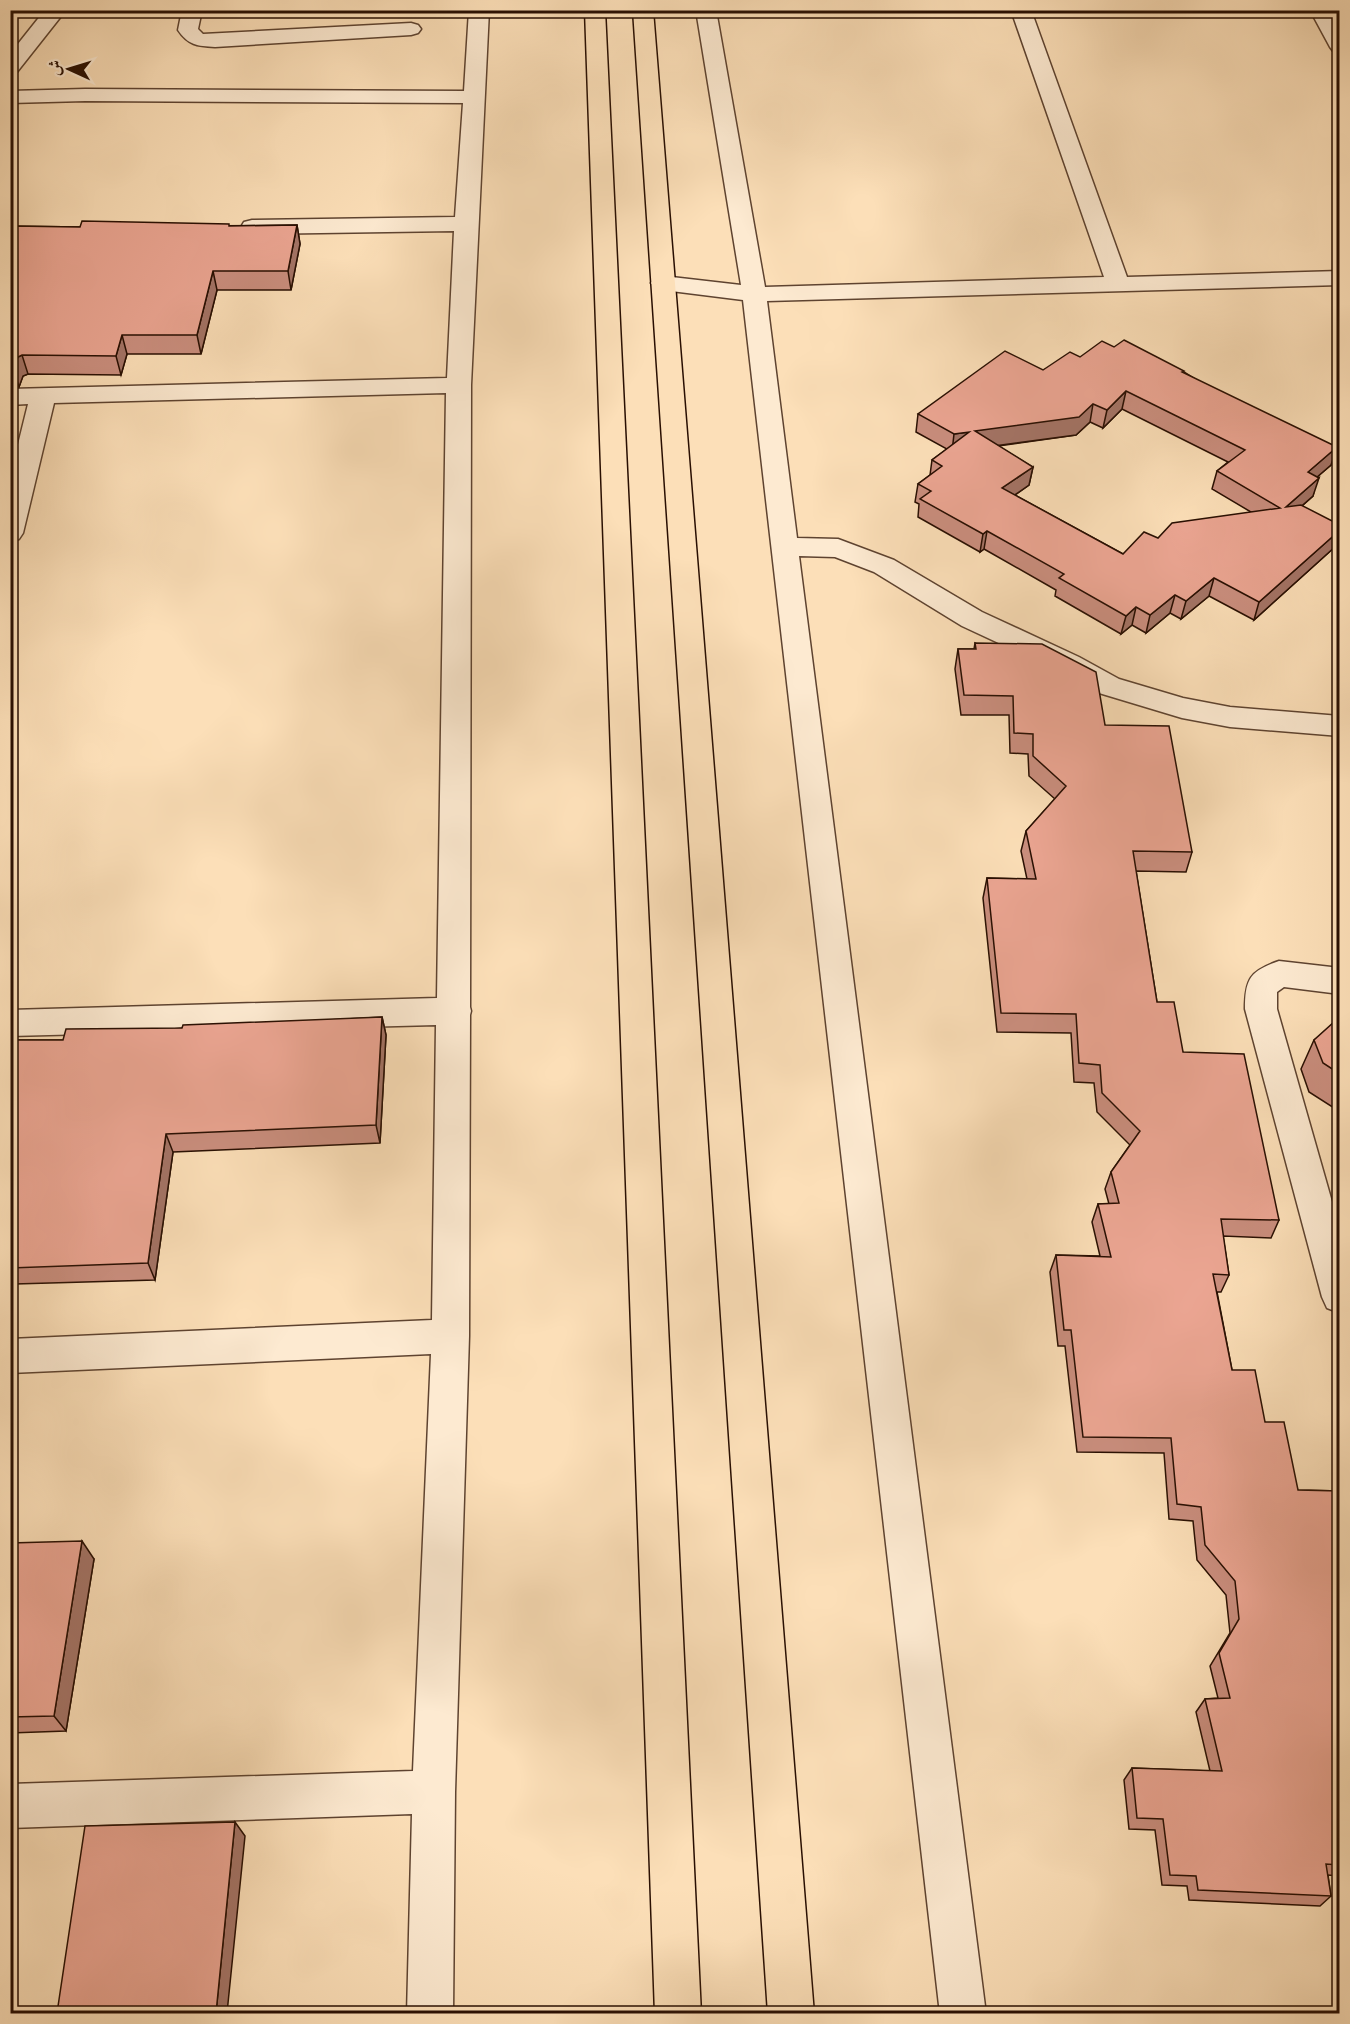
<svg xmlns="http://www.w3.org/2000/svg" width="1350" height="2024" font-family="Cardo,Amiri,serif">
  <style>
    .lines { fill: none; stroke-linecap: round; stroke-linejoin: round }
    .minor-casing { stroke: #5e4330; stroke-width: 3 }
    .highway-casing { stroke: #290f02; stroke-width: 3 }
    .minor { fill: #fdead1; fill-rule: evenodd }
    .highway { fill: #fcdfb8; fill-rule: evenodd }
    .wall { fill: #ca8e7e; stroke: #290f02; stroke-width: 1.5; fill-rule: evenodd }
    .shaded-wall { fill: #a47466; stroke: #290f02; stroke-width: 1.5 }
    .building { fill: #eba592; stroke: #290f02; stroke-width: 1.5; fill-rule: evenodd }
  </style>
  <rect width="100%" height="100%" fill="#fcdfb8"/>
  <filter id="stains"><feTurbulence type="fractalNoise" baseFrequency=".00333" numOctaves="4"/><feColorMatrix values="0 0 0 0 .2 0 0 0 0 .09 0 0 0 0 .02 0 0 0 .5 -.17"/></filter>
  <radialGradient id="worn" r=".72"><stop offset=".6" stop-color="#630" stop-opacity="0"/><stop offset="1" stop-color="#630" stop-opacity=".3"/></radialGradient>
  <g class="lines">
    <!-- minor casing -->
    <g class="minor-casing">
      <path id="minor" d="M45 10H66L17 72 10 74V54Z
        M182 10H202L198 29 203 34 411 23 418 25 421 29 418 33 411 35 215 47C197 46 188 45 178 30Z
        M469 10H489L471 385 470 1007 471 1011 470 1015 469 1336 455 1792 453 2014H407L412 1814 10 1828V1784L413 1771 431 1354 10 1373V1339L432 1320 436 1025 10 1036V1010L437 998 446 393 54 403 23 533 19 539 10 542V477L28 404 10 405V389L447 378 454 231 252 234 244 232 241 227 244 222 252 220 455 217 463 103 85 101 10 103V91L85 89 464 91Z
        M696 10H716L765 287 1104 277 1011 10H1031L1127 277 1340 271V285L767 301 797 538 838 539 894 560 982 612 1079 657 1119 679 1183 698 1230 707 1340 716V736L1230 727 1182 718 1099 693 1059 671 962 626 874 572 835 557 799 556 986 2014H940L743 300 663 290 655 288 651 283 655 278 663 276 741 285Z
        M1310 10H1330L1340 27V53L1333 51 1330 47Z
        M1279 961 1340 968V994L1284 987 1277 992V1009L1340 1230V1313L1327 1308 1322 1297 1245 1009C1245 979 1250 971 1279 961Z"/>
    </g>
    <!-- highway casing -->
    <g class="highway-casing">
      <path id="highway" d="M585 10H605L701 2014H655Z
        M633 10H653L814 2014H768Z"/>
    </g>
    <!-- minor -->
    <use href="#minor" class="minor"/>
    <!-- highway -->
    <use href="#highway" class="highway"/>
  </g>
  <!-- wall -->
  <path class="wall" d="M297 225 300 244 291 290H217L201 354H127L121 375 28 374 23 376 19 387H10V226L80 227Z
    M1114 347 1184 372 1331 465 1317 477 1313 496 1302 506 1337 545 1254 620 1209 596 1181 619 1170 613 1146 633 1132 625 1121 634 1055 596 1056 590 984 549 980 552 918 517 919 504 915 502 918 484 930 475 932 460 947 449 916 432 918 414 1080 357ZM1122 409 1228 462 1217 471 1212 489 1251 512 1158 538 1123 554 1015 495 1029 485 1033 467 998 446 1076 435 1090 422 1103 428Z
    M975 643 1105 725 1192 852 1186 872 1136 871 1157 1002 1183 1052 1279 1220 1271 1238 1223 1236 1229 1275 1221 1292H1217L1232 1370 1265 1422 1298 1490 1340 1491V1876L1328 1875 1331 1896 1320 1906 1189 1900 1187 1886 1162 1885 1155 1830 1129 1829 1124 1780 1132 1768 1210 1771 1196 1712 1205 1699 1218 1698 1210 1666 1230 1633 1226 1595 1197 1560 1193 1521 1169 1519 1164 1453 1077 1452 1065 1346H1058L1050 1272 1056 1255 1100 1256 1092 1222 1098 1204H1109L1105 1189 1111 1172 1130 1145 1097 1112 1094 1083 1074 1082 1071 1033 997 1032 983 898 987 878 1027 879 1021 851 1026 831 1055 799 1029 776 1028 754 1010 753 1009 715H961L955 669 958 649H974Z
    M382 1017 386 1035 380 1143 173 1152 155 1280 15 1284 10 1303V1040H63L182 1028Z
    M1340 1021V1107L1334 1108 1309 1092 1301 1069 1314 1040Z
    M10 1543 94 1559 66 1731 10 1733Z"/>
  <!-- shaded-wall -->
  <path class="shaded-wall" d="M297 225 300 244 291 290 288 271Z
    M213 271 217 290 201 354 197 335Z
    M122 335 127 354 121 375 116 356Z
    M22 355 28 374 23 376 19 387 13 368 18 357Z
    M1126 391 1122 409 1103 428 1107 410Z
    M1093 404 1090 422 1076 435 972 449 975 431Z
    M969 432 952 452 954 434Z
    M1337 447 1331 465 1302 490 1308 472Z
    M1033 467 1029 485 999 506 1002 488Z
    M1319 478 1313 496 1280 525 1286 507Z
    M1340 530V537L1337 545 1254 620 1259 602Z
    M987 531 984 549 980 552 983 534Z
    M1214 578 1209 596 1181 619 1186 601Z
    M1175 595 1170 613 1146 633 1150 615Z
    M1136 607 1132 625 1121 634 1126 616Z
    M382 1017 386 1035 380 1143 376 1125Z
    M166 1134 173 1152 155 1280 148 1263Z
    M10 1277 15 1284 11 1303 10 1302Z
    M82 1541 94 1559 66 1731 54 1716Z
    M235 1822 245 1836 227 2013H216Z"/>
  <!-- building -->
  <path class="building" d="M82 221 229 224V226L297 225 288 271H213L197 335H122L116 356 22 355 18 357 13 368H10V226L80 227Z
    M1124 340 1184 371 1182 372 1337 447 1308 472 1319 478 1286 507 1301 505 1340 525V530L1259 602 1214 578 1186 601 1175 595 1150 615 1136 607 1126 616 1059 578 1064 574 987 531 983 534 920 499 931 491 918 484 942 466 932 460 969 432 954 434 918 414 1005 351 1043 370 1070 352 1080 357 1102 341 1114 347ZM1126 391 1245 450 1217 471 1280 508 1172 523 1158 538 1144 532 1123 554 1002 488 1033 467 975 431 1079 417 1093 404 1107 410Z
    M975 643 1042 644 1096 672 1105 725 1169 726 1192 852 1133 851 1157 1002H1174L1183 1052 1244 1054 1279 1220 1221 1219 1229 1275 1213 1274 1232 1370H1255L1265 1422H1284L1298 1490 1340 1491V1865L1326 1864 1331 1896 1198 1890 1196 1876 1170 1875 1163 1819 1137 1818 1132 1768 1222 1771 1205 1699 1230 1698 1219 1653 1239 1619 1235 1581 1205 1545 1201 1507 1177 1504 1171 1438 1083 1437 1071 1330H1064L1056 1255 1111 1257 1098 1204 1119 1203 1111 1172 1140 1131 1102 1093 1100 1065 1079 1063 1076 1014 1001 1013 987 878 1036 879 1026 831 1066 786 1033 756V734L1014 733 1013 696 964 695 958 649H976Z
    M382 1017 376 1125 166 1134 148 1263 10 1268V1040H63L66 1029 182 1028 183 1025Z
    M1340 1021V1074L1323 1063 1314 1040 1334 1022Z
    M82 1541 54 1716 10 1717V1543Z
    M235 1822 216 2013H57L85 1826Z"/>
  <!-- margin -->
  <rect width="1350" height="2024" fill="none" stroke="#fcdfb8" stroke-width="36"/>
  <rect x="12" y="12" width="1326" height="2000" fill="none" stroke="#290f02" stroke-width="3"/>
  <rect x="18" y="18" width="1314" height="1988" fill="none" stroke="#290f02" stroke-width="1.5"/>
  <!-- north arrow -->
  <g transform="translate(69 69) rotate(274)" stroke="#fdead1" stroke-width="4.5" paint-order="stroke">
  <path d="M0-4.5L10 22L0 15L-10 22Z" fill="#290f02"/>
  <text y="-9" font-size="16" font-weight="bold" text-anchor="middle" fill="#290f02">ش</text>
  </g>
  <rect width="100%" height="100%" filter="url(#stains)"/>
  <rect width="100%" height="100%" fill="url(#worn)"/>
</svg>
